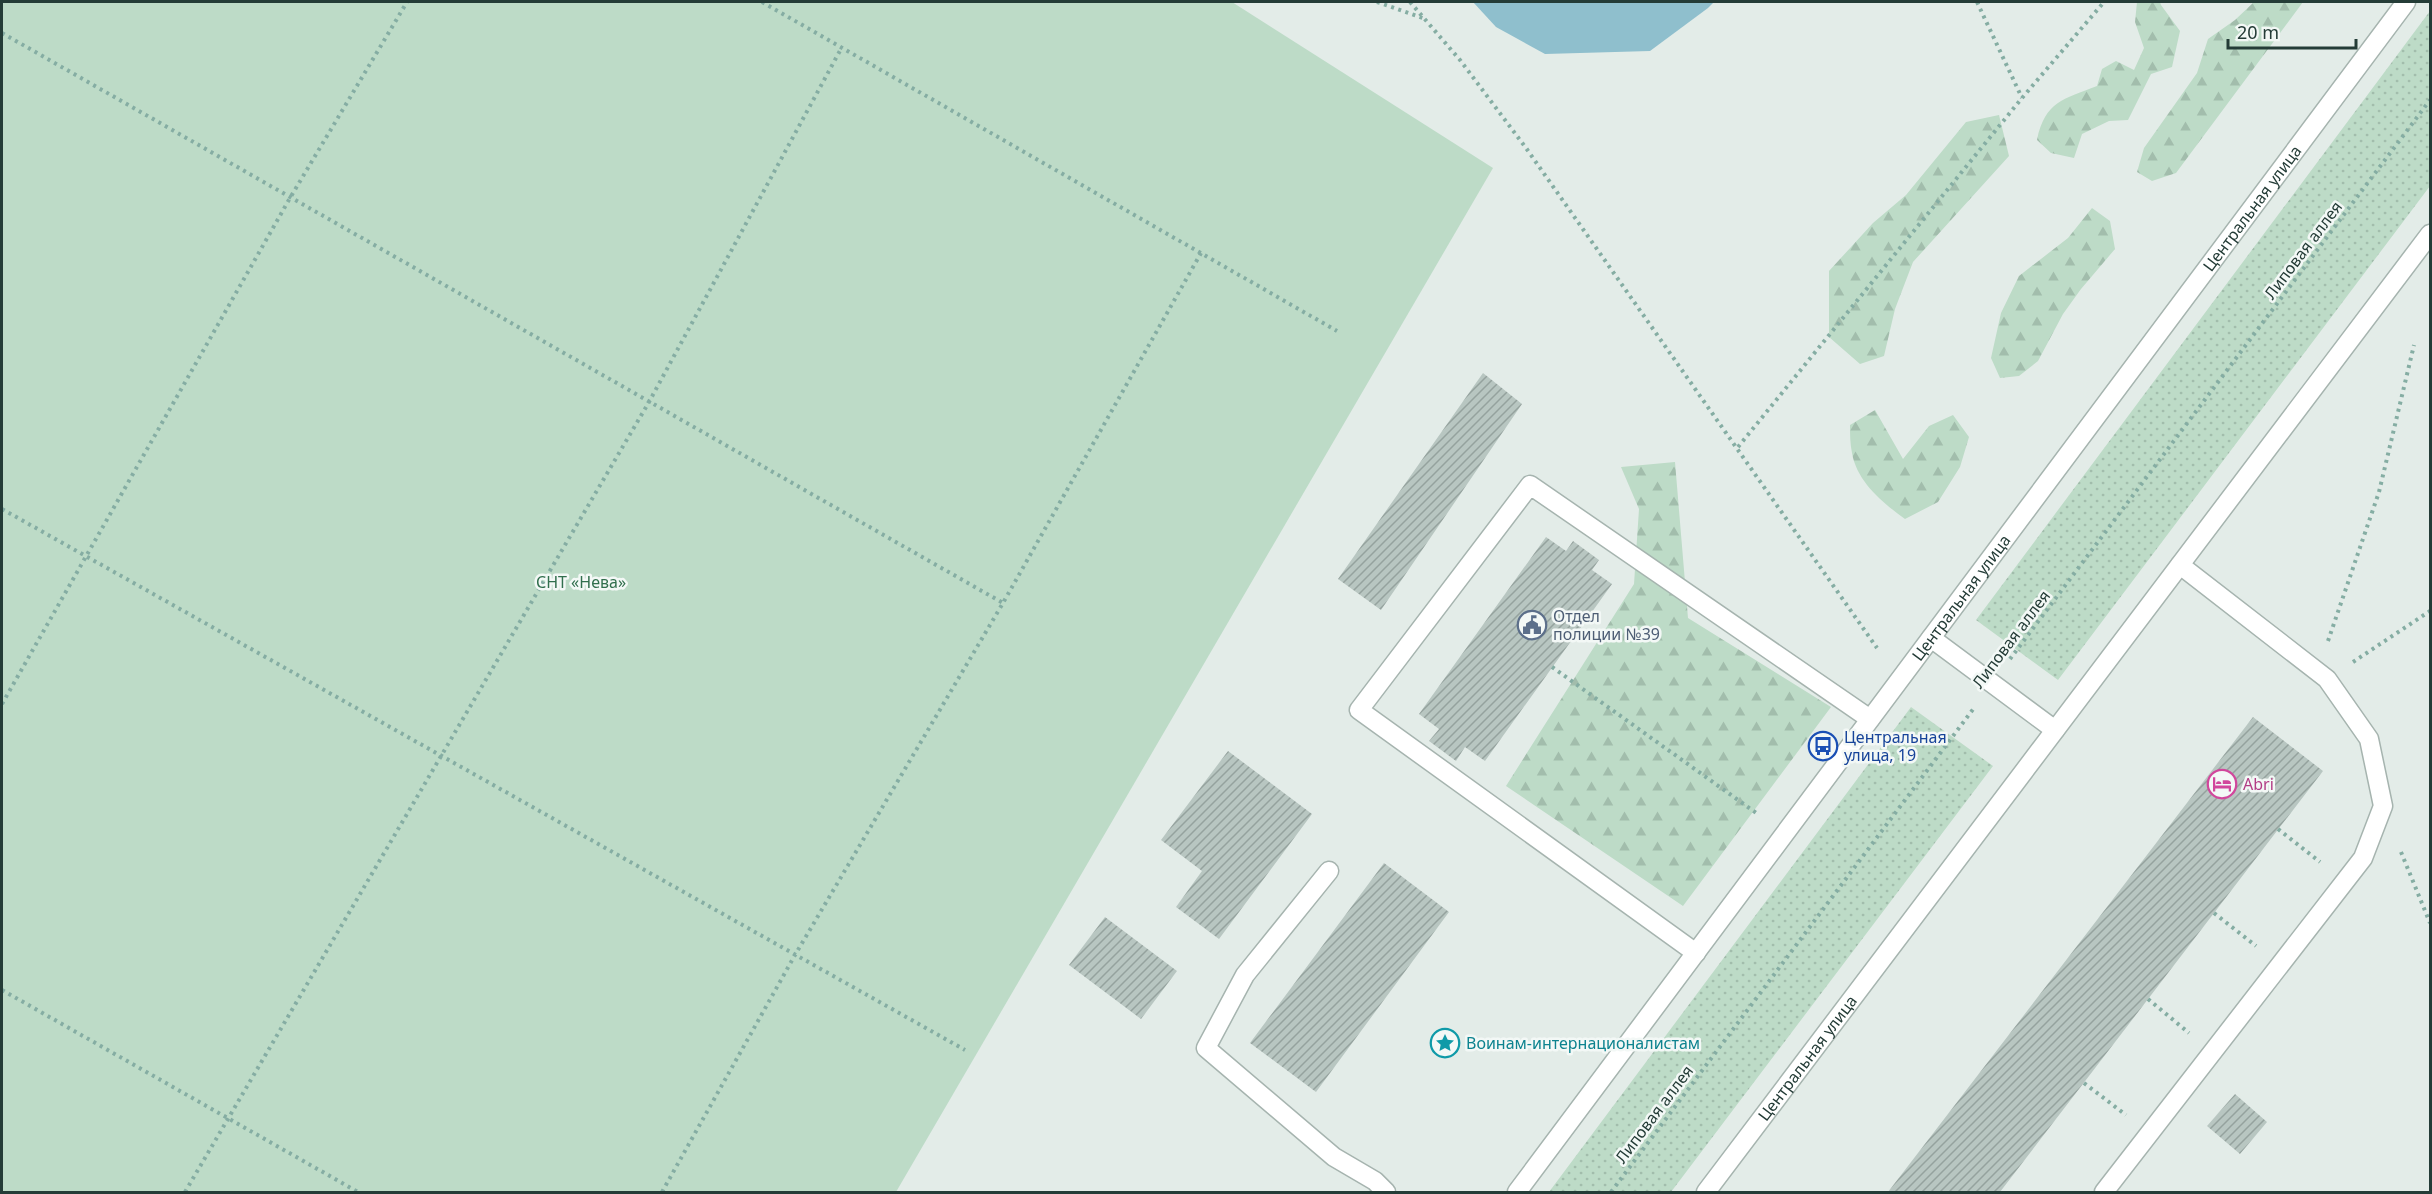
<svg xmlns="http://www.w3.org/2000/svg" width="2432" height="1194" font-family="'Noto Sans',sans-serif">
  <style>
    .grass { fill: url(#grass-dots) }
    .forest { fill: url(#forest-firs) }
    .garden { fill: #bddbc7 }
    .water { fill: #8fbfcd }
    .building { fill: url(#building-hatch) }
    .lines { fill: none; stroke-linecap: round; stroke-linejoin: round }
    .lane-casing { stroke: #a6b4af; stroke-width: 21 }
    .street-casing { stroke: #a6b4af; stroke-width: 21 }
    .path { stroke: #85ada3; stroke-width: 4; stroke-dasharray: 3 4.5; stroke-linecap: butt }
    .lane { stroke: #fff; stroke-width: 18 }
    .street { stroke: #fff; stroke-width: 18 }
    .labels { text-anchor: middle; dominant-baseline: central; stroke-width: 5; stroke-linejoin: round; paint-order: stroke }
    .street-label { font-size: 16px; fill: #243c37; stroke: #f3f8f6 }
    .park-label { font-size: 16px; fill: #316f4d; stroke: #f3f8f6 }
    .service-label { font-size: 16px; fill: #4e5e75; stroke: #f3f8f6; text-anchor: start }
    .transit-label { font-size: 16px; fill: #164399; stroke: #f3f8f6; text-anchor: start }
    .hotel-label { font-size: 16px; fill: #b23c85; stroke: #f3f8f6; text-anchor: start }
    .culture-label { font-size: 16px; fill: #0d838f; stroke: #f3f8f6; text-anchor: start }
  </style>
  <defs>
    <pattern id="grass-dots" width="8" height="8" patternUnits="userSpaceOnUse" patternTransform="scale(1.5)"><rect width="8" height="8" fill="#bddbc7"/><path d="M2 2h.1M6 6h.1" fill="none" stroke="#a2bdac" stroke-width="1.8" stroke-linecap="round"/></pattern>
    <pattern id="forest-firs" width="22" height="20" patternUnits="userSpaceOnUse" patternTransform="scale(1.5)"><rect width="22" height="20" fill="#bddbc7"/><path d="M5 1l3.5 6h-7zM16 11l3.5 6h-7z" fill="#a2bdac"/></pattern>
    <pattern id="building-hatch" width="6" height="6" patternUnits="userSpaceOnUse" patternTransform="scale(1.5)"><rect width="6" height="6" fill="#b8c6c1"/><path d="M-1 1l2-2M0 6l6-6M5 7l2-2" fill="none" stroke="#95a29e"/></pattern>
  </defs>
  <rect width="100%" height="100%" fill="#e3ece8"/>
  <!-- grass -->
  <path class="grass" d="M2430 11V186L2058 680 1976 620Z
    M1911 707 1993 766 1671 1192H1549Z"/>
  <!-- forest -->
  <path class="forest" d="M2137 2H2160L2161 5 2180 31 2172 67 2151 74 2128 120 2109 121 2082 134 2074 158 2051 153 2037 140C2045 101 2064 99 2097 86L2102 69 2116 61 2134 70 2144 48 2135 22Z
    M2254 2H2303L2176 173 2152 181 2137 172 2144 148 2197 73 2208 39 2235 20Z
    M1999 115 2009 156 1913 262 1895 309 1884 356 1860 364 1829 337V271L1873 223 1906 195 1966 122Z
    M2092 208 2110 221 2115 249 2081 289 2063 314 2038 361 2019 376 2000 378 1991 358 2001 313 2019 276 2068 238Z
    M1875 410 1903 459 1929 426 1953 415 1969 437 1960 467 1938 502 1905 519C1883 503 1857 482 1852 453 1850 444 1850 434 1850 425Z
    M1675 462 1688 618 1831 707 1683 906 1506 786 1634 584 1639 509 1621 467Z"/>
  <!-- garden -->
  <path class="garden" d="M2 2H1232L1493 168 896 1192H2Z"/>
  <!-- water -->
  <path class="water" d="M1473 2H1714L1708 8 1650 51 1545 54 1496 27Z"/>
  <!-- building -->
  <path class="building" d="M1483 373 1522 404 1381 610 1338 579Z
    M1546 537 1566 551 1573 541 1599 560 1592 570 1612 584 1485 761 1465 747 1456 761 1429 741 1439 729 1419 714Z
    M2253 717 2323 771 2000 1192H1888Z
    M1228 751 1312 814 1219 939 1176 907 1202 871 1161 840Z
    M1384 863 1449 912 1316 1092 1250 1043Z
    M1105 917 1177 971 1141 1019 1069 965Z
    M2235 1094 2267 1122 2240 1154 2207 1126Z"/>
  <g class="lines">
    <!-- lane casing -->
    <g class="lane-casing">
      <path id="lane" d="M1329 871 1245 975 1206 1048 1334 1157 1375 1181 1386 1192
        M1696 953 1359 710 1530 485 1870 719
        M2104 1192 2363 858 2383 806 2369 739 2327 679 2180 565"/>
    </g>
    <!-- street casing -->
    <g class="street-casing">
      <g id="street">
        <path d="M1931 638 2055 730"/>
        <path id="s1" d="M1517 1192 2406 2"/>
        <path id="s2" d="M1706 1192 2430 234"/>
      </g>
    </g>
    <!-- path -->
    <path class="path" d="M762 2 1337 331
      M1377 2 1423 18
      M1410 2 1460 60 1526 148 1877 648
      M1977 2 2022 98
      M2 33 1003 603
      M1738 447 2022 98 2104 2
      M2 509 965 1050
      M2328 641 2379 492 2414 345
      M2010 659 2430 100
      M2353 662 2430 611
      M1552 667 1759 815
      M2 704 290 198 407 2
      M2278 829 2320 862
      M2401 852 2430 923
      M2214 913 2256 946
      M2 990 358 1192
      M2148 999 2189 1033
      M2084 1083 2126 1115
      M185 1192 649 402 842 47
      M662 1192 795 955 1003 603 1201 253
      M1611 1192 1974 708"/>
    <!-- lane -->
    <use href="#lane" class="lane"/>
    <!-- street -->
    <use href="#street" class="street"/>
  </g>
  <!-- icons -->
  <defs>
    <g id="civic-ring" transform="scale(1.5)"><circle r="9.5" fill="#f3f8f6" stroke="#5c6f8a" stroke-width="1.5"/><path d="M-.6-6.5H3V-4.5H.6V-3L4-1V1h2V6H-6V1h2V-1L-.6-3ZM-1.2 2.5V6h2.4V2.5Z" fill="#5c6f8a"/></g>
    <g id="bus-ring" transform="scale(1.5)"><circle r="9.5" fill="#f3f8f6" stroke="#1a4fb4" stroke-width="1.5"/><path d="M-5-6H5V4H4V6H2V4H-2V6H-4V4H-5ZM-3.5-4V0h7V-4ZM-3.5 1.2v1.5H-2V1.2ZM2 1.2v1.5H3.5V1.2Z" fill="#1a4fb4"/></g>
    <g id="hotel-ring" transform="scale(1.5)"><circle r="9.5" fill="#f3f8f6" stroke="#d1479c" stroke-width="1.5"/><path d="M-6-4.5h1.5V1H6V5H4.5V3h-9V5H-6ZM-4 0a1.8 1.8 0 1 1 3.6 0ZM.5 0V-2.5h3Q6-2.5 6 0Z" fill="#d1479c"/></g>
    <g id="sight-ring" transform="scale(1.5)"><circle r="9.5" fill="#f3f8f6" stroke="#0f9aa8" stroke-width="1.5"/><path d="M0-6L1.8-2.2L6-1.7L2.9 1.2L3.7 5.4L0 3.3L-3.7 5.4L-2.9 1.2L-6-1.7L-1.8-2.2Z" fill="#0f9aa8"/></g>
  </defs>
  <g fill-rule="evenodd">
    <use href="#civic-ring" x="1532" y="625"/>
    <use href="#bus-ring" x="1823" y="746"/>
    <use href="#hotel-ring" x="2222" y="784"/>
    <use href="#sight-ring" x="1445" y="1043"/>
  </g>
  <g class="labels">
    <!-- street labels -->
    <g class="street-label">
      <text stroke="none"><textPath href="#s1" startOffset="1228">Центральная улица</textPath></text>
      <text transform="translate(2303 250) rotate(-53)">Липовая аллея</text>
      <text stroke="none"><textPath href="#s1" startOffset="742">Центральная улица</textPath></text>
      <text transform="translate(2011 639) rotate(-53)">Липовая аллея</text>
      <text stroke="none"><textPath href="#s2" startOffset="168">Центральная улица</textPath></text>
      <text transform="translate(1654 1114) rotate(-53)">Липовая аллея</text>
    </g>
    <!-- park labels -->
    <g class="park-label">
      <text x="581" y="582">СНТ «Нева»</text>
    </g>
    <!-- service labels -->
    <g class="service-label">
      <text x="1553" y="616">Отдел<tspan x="1553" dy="18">полиции №39</tspan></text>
    </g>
    <!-- transit labels -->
    <g class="transit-label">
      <text x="1844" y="737">Центральная<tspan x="1844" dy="18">улица, 19</tspan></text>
    </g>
    <!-- hotel labels -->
    <g class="hotel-label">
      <text x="2243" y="784">Abri</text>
    </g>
    <!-- culture labels -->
    <g class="culture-label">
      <text x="1466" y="1043">Воинам-интернационалистам</text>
    </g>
  </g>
  <!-- border -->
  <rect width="2432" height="1194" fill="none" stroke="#243c37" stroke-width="6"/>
  <!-- scale -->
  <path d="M2228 39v9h128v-9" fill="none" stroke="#243c37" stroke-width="3"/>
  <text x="2237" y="39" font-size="18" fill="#243c37" stroke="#f3f8f6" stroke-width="4.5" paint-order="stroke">20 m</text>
</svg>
